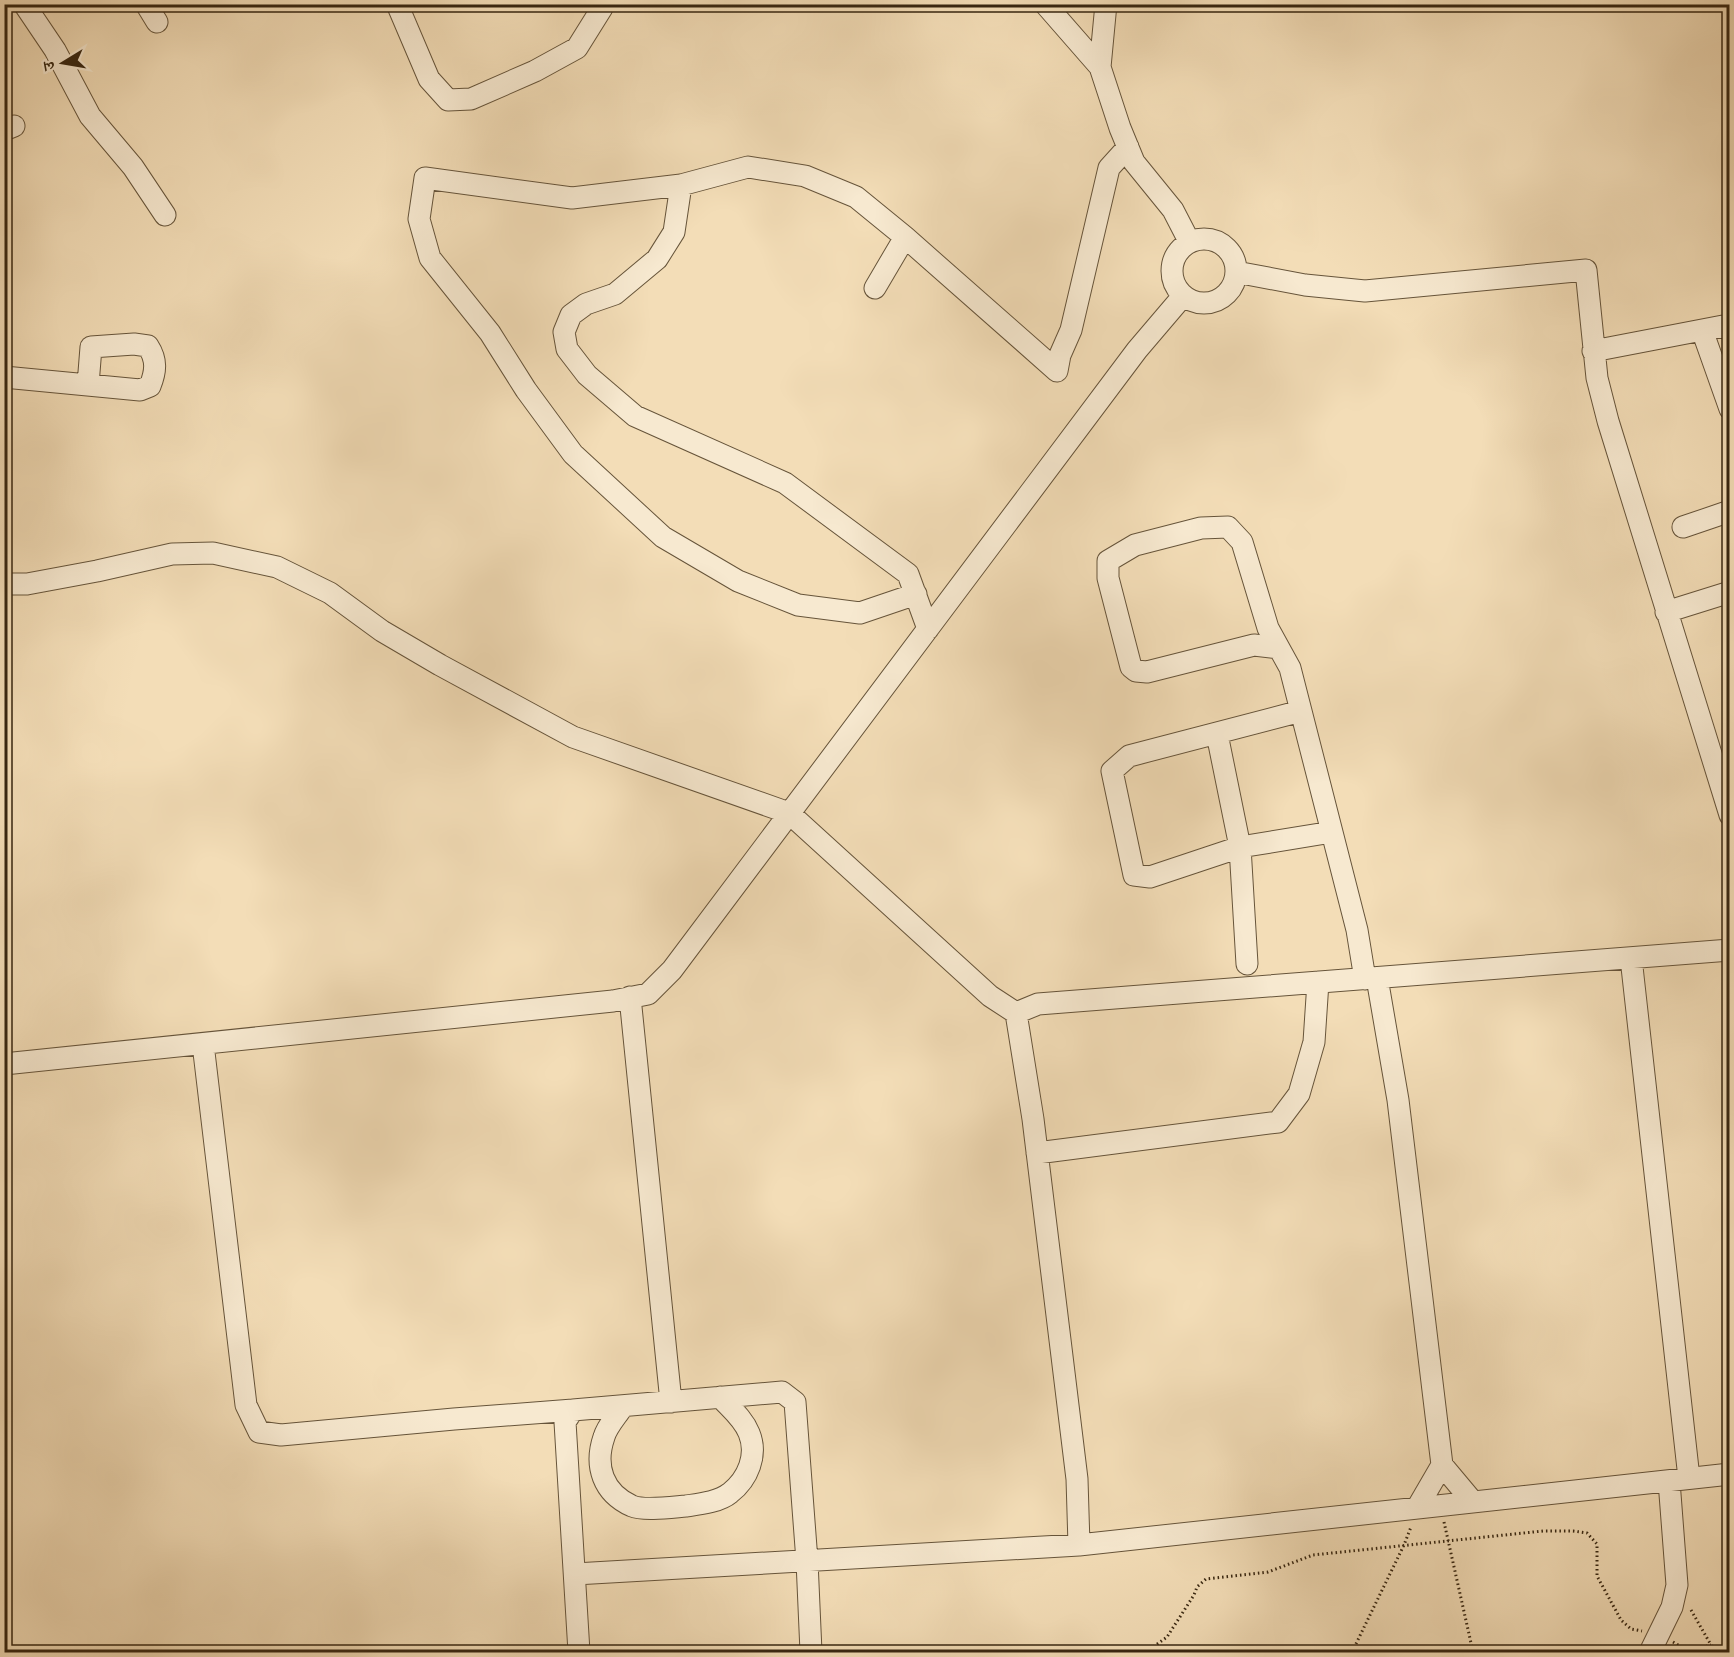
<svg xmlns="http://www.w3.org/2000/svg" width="1734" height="1657" font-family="'Gentium Book Plus','Noto Serif Devanagari',serif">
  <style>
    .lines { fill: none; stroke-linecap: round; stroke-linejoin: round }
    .minor-casing { stroke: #66543a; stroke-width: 23 }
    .path { stroke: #372611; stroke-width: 3; stroke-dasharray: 1.5 3; stroke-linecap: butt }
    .minor { stroke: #f7e9d0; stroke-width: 21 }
  </style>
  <rect width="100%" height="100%" fill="#f3ddb7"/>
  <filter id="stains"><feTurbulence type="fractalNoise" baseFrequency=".00333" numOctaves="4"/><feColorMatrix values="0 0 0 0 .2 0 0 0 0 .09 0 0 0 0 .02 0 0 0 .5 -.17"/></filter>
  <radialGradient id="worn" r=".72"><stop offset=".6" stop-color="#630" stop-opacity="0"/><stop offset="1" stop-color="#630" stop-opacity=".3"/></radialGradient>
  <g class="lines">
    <!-- minor casing -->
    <g class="minor-casing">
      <path id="minor" d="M24 4 55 50 90 116 133 167 165 215
        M146 4 157 22
        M397 4 429 79 448 100 471 99 535 71 577 48 602 8V4
        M1045 4 1100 67
        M1106 4 1100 67 1120 128 1134 162 1173 210 1189 241
        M4 130 14 126
        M681 185 674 232 657 259 615 294 586 304 571 315 564 332 567 349 587 375 635 416 785 483 908 574 928 629
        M1172 271a32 32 0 1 1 64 0a32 32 0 1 1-64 0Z
        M1236 272 1305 285 1365 291 1586 270 1597 378 1608 421 1730 815
        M875 288 905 237
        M1702 330 1730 409
        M1593 351 1723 326 1730 331
        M4 377 140 390 150 386C156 371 157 360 148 346L134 344 91 347 88 385
        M1683 527 1730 511
        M4 584H27L97 571 172 554 213 553 277 567 330 593 382 631 440 665 573 737 789 813 990 996 1016 1013 1033 1119 1077 1479 1079 1545
        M916 594 860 613 798 605 738 581 663 537 573 454 526 390 490 333 430 258 419 219 425 178 572 198 681 185 748 167 805 176 856 197 905 237 1057 371 1060 355 1071 330 1109 168 1128 147
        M1666 612 1730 592
        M1279 648 1254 645 1147 672 1136 671 1131 667 1108 578V561L1135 545 1201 528 1228 527 1242 542 1268 628 1290 668 1357 930 1365 979
        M1301 711 1129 756 1112 771 1134 875 1150 877 1240 847 1332 832
        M1217 734 1240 847 1247 964
        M1631 958 1689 1478
        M1377 978 1398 1100 1442 1465 1417 1508
        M630 997 671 1402
        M1016 1013 1038 1004 1730 950
        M203 1044 246 1405 259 1432 281 1435 454 1419 573 1410
        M4 1064 613 1001 648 994 672 970 1137 350 1183 296
        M1037 1153 1278 1122 1299 1094 1314 1042 1318 982
        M623 1406C617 1416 607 1426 604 1437 594 1466 603 1493 632 1506 644 1511 673 1507 686 1506 700 1504 719 1502 730 1493 748 1479 758 1455 749 1433 743 1418 730 1408 720 1397
        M1442 1465 1473 1502
        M575 1574 1079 1545 1730 1474
        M579 1652 565 1422 573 1410 782 1392 795 1402 807 1561 811 1652
        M1650 1652 1672 1607 1677 1585 1669 1481"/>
    </g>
    <!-- path -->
    <path class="path" d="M1444 1522 1473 1652
      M1691 1610 1715 1652
      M1673 1642 1689 1651 1711 1645
      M1146 1652 1167 1637 1194 1595 1197 1587 1206 1579 1268 1572 1313 1555 1543 1531H1573L1587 1533 1597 1544V1576L1621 1620 1631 1629 1642 1631
      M1352 1652 1404 1545 1411 1527"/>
    <!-- minor -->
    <use href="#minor" class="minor"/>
  </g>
  <!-- margin -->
  <rect width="1734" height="1657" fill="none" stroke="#f3ddb7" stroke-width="24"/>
  <rect x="6" y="6" width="1722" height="1645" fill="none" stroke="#372611" stroke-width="3"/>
  <rect x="12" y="12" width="1710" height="1633" fill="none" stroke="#372611" stroke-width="1.5"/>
  <!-- north arrow -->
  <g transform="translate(63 63) rotate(259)" stroke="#f7e9d0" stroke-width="4.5" paint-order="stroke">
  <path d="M0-4.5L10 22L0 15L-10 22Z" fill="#372611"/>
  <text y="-9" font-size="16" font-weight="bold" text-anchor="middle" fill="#372611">उ</text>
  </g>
  <rect width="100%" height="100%" filter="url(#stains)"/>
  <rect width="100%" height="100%" fill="url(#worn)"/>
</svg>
